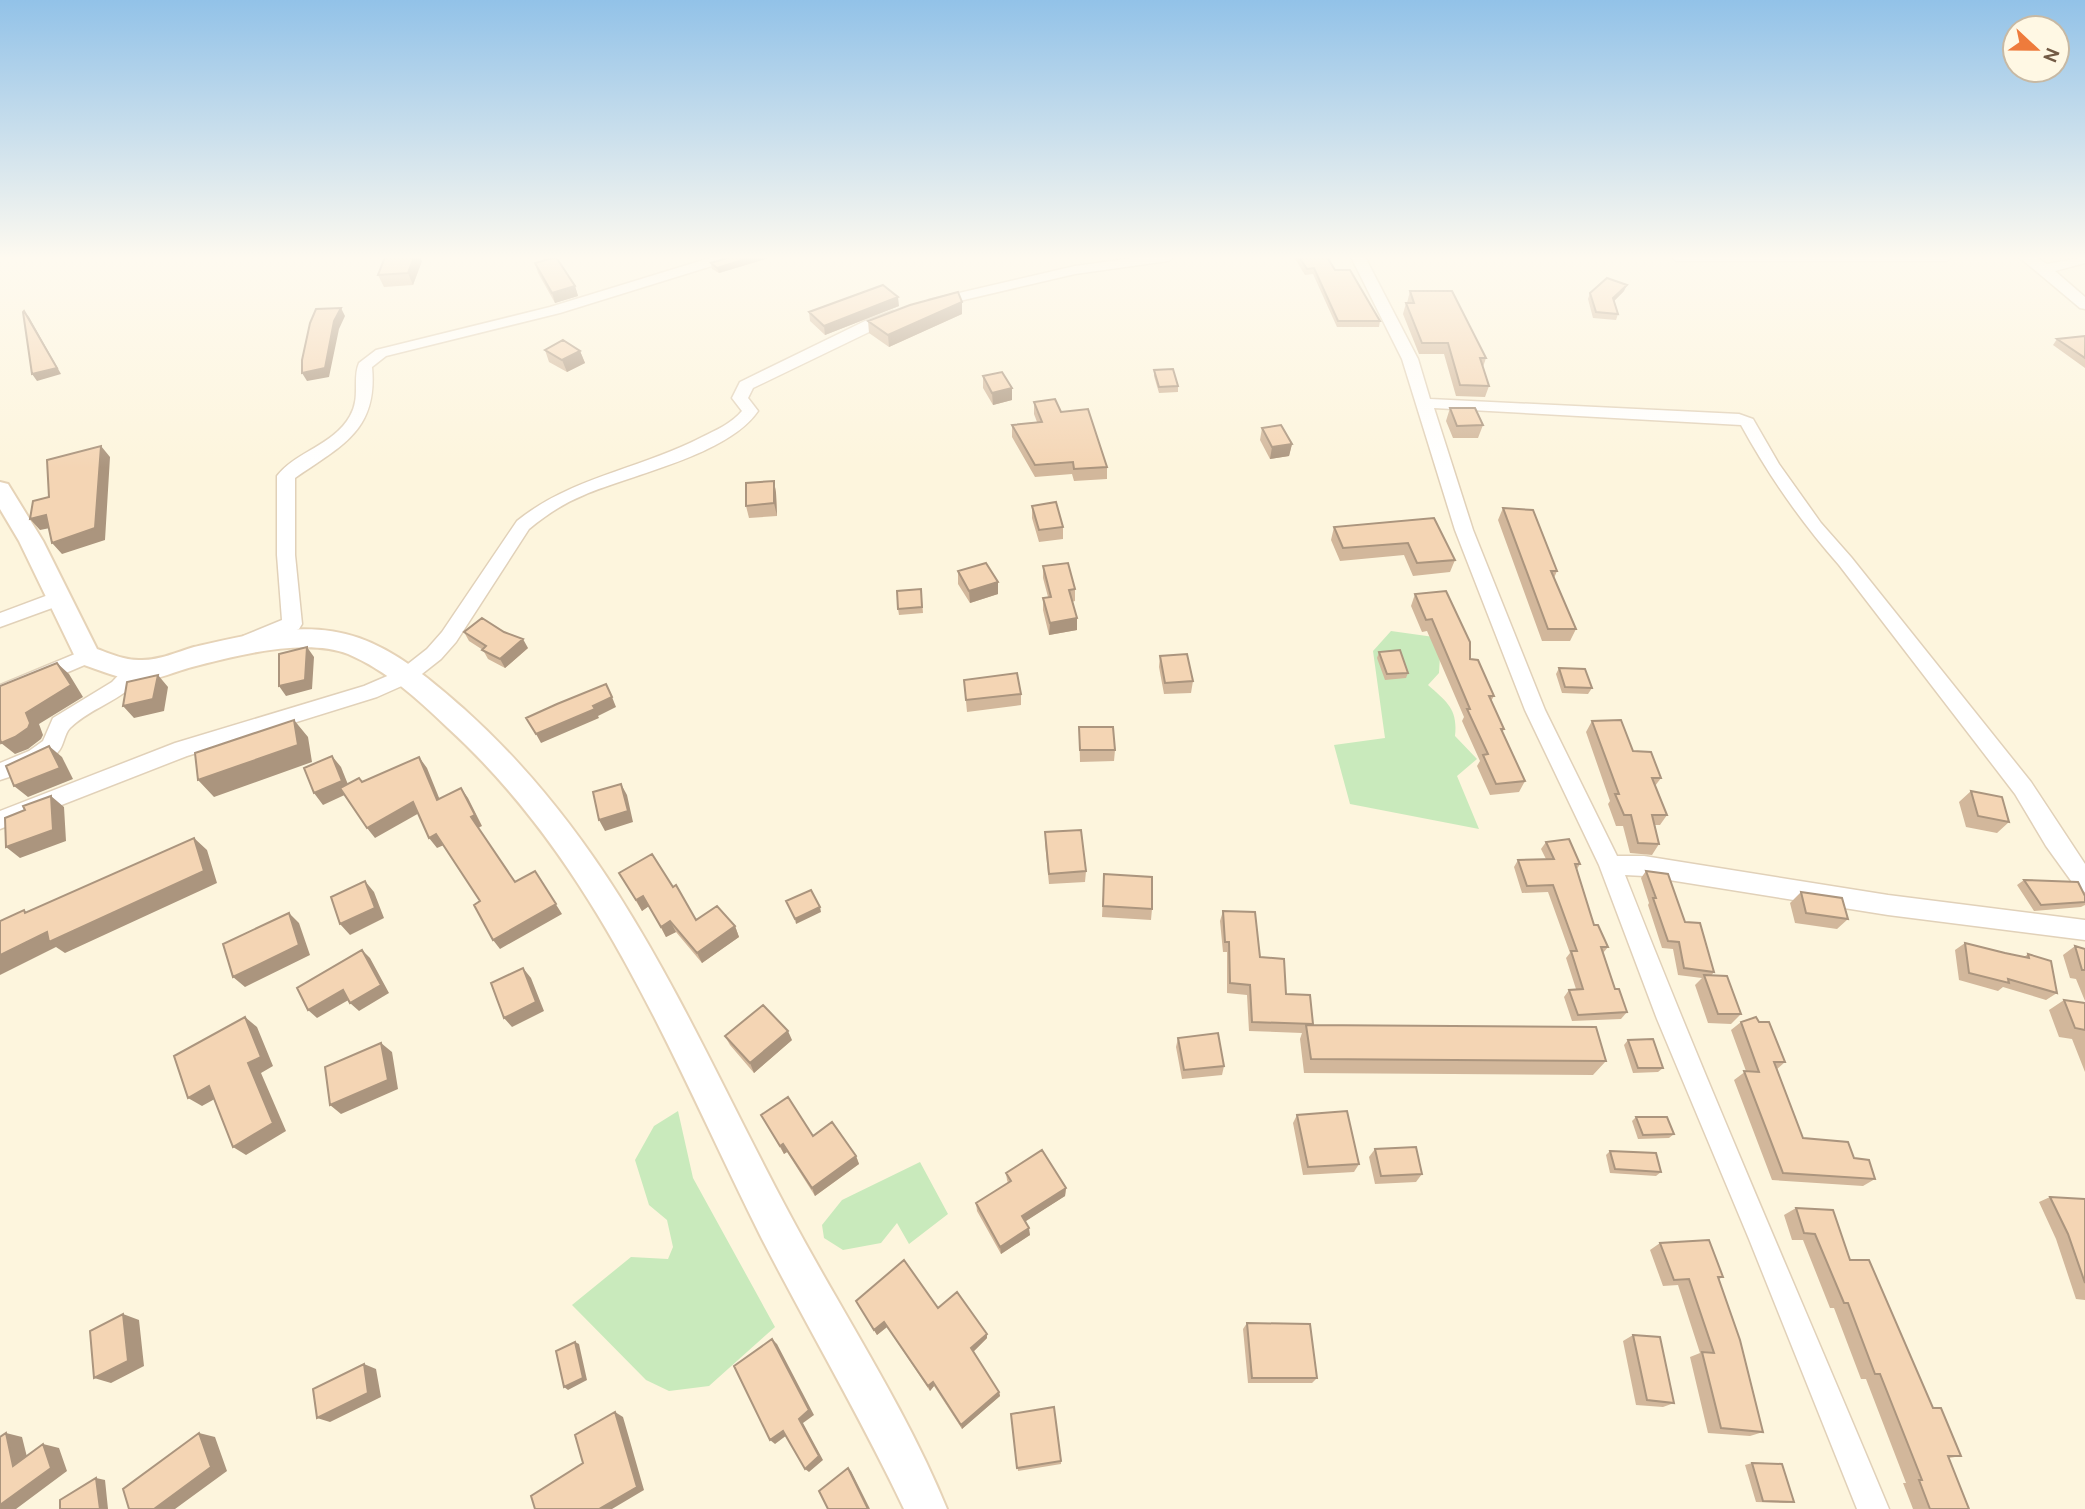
<svg xmlns="http://www.w3.org/2000/svg" width="2085" height="1509" font-family="Cabin,sans-serif">
  <style>
    .green { fill: #c9eabc }
    .lines { fill: none; stroke-linecap: round; stroke-linejoin: round }
    .street-casing { stroke: #e1d1b9; stroke-width: 3 }
    .secondary-casing { stroke: #e6d3b7; stroke-width: 4 }
    .street { fill: #fff; fill-rule: evenodd }
    .secondary { fill: #fff; fill-rule: evenodd }
    .wall { fill: #d2b79b }
    .shaded-wall { fill: #ab957e }
    .building { fill: #f4d5b4; stroke: #ab957e; stroke-width: 2 }
  </style>
  <rect width="100%" height="100%" fill="#fdf5dd"/>
  <!-- green -->
  <path class="green" d="M1391 631 1441 638 1439 673 1428 685C1447 702 1458 709 1455 736L1477 759 1457 776 1479 829 1350 804 1334 745 1385 738 1373 651Z
    M678 1111 693 1178 775 1327 709 1386 669 1391 646 1380 572 1305 631 1257 668 1259 673 1247 667 1220 649 1205 635 1160 654 1126Z
    M920 1162 948 1214 909 1244 897 1223 881 1243 843 1250 824 1238 822 1225 842 1200Z"/>
  <g class="lines">
    <!-- street casing -->
    <g class="street-casing">
      <path id="street" d="M713 257H733L731 260 560 313 386 356 372 367C378 431 341 446 295 478V555L302 624 299 629 257 646H243L240 641 243 636 282 620 277 555V476C295 452 334 445 350 416 361 397 352 379 359 363L376 350 550 307Z
        M1141 257H1175L1168 261 1075 274 934 307 927 303 929 300 1075 266Z
        M1351 257H1365L1418 359 1430 399 1739 414 1753 419 1779 464 1821 523 1851 557 2031 782 2085 864V892L2077 889 2046 846 2015 794 1839 565C1801 522 1769 476 1741 425L1434 408 1473 530 1545 710 1617 856H1644L1888 895 2085 920V940L1888 915 1644 876 1625 875C1708 1088 1801 1298 1889 1509H1857L1749 1239 1657 1019 1599 865 1525 710 1455 530 1402 359Z
        M1670 257H1953L1946 261H1677Z
        M2019 257H2035L2047 264 2085 257V263L2055 271 2085 297V309L2080 308Z
        M893 311 900 315 898 318 753 388 748 398 758 411C728 455 633 474 584 495 564 503 546 515 529 529L456 642 441 659 413 681 377 697 187 756 0 829V811L175 743 364 686 399 671 427 649 442 632 517 521C571 477 641 469 702 437 716 430 731 424 742 411L732 398 740 382 865 321Z
        M59 591 66 593 68 598 66 603 0 627V613Z
        M87 649 94 651 97 656 94 661 0 701V685Z
        M136 662 143 664 146 669C129 700 93 705 70 728 64 734 64 746 58 752 45 767 18 774 0 780V763L29 751 43 741 53 718 112 682 129 664Z"/>
    </g>
    <!-- secondary casing -->
    <g class="secondary-casing">
      <path id="secondary" d="M0 482 8 484 43 541 97 649C111 654 126 661 142 660 160 660 177 652 194 647 247 635 306 619 359 638 399 652 433 682 464 709 623 852 691 1030 789 1213 841 1311 905 1406 947 1509H904C860 1416 807 1327 760 1235 670 1055 600 867 448 728 419 700 386 670 348 654 305 637 235 656 192 667 176 671 159 680 141 680 120 680 98 669 78 663L19 541 0 509Z"/>
    </g>
    <!-- street -->
    <use href="#street" class="street"/>
    <!-- secondary -->
    <use href="#secondary" class="secondary"/>
  </g>
  <!-- wall -->
  <path class="wall" d="M730 257H772L719 273 712 269 711 263Z
    M1294 257H1327L1335 270 1380 321 1379 327H1337L1313 274 1305 275Z
    M422 261 413 285 384 287 378 275Z
    M535 263 575 286 578 296 555 303 538 273Z
    M1410 291 1486 358 1483 367 1489 386 1485 397 1456 396 1444 354H1419L1403 314 1406 303H1407Z
    M1624 291 1614 301 1618 314 1616 320 1593 318 1588 299 1590 293Z
    M962 302V314L889 347 869 333 868 321Z
    M899 306 825 335 810 321 809 312Z
    M2085 336V368L2053 345 2057 339Z
    M545 350 580 351 585 363 567 372 549 362Z
    M1154 370 1178 386V392L1159 393 1154 376Z
    M983 376 1012 388V400L993 405 983 388Z
    M1034 402 1061 412 1107 467V479L1074 481 1072 474 1035 477 1012 437V425L1037 422 1034 414Z
    M1450 408 1483 425 1478 438H1453L1446 421Z
    M1262 428 1292 444 1289 456 1270 459 1260 440Z
    M774 481 776 493 777 516 749 518 746 506Z
    M1032 506 1063 527V539L1039 542 1032 518Z
    M1503 508 1557 571 1554 578 1576 629 1570 641H1542L1498 520Z
    M1434 518 1455 560 1450 572 1413 576 1404 555 1340 561 1331 540 1334 527Z
    M1043 566 1075 589V601L1072 602 1077 630 1049 635 1043 610V598L1048 597 1043 578Z
    M958 571 998 582V594L970 603 958 584Z
    M921 589 923 613 899 615 898 609Z
    M1415 594 1470 659 1494 696 1491 701 1504 729 1502 733 1525 781 1519 792 1490 795 1477 766 1480 761 1462 721 1464 717 1427 631 1422 632 1411 606Z
    M464 632 528 648 505 668 488 659 483 650 469 641Z
    M1379 652 1408 673 1406 678 1385 680 1377 658Z
    M1160 656 1193 681 1191 693 1164 694 1159 667Z
    M1559 668 1592 688 1588 694 1562 693 1556 674Z
    M964 680 1021 694V705L967 712Z
    M1592 721 1633 751 1661 778 1655 786 1667 815 1660 825H1655L1659 844 1652 855 1630 853 1623 826H1616L1608 804 1610 801 1586 732Z
    M1079 727 1115 750 1114 761 1080 762Z
    M1971 791 2009 822 1997 833 1966 827 1959 802Z
    M1045 832 1086 871 1085 882 1049 884 1045 843Z
    M1546 842 1580 864 1577 869 1594 925 1608 947 1603 953 1615 989 1627 1012 1621 1019 1572 1021 1564 997 1569 990 1576 989 1566 958 1570 953 1548 892 1522 893 1514 867 1518 860 1546 859 1541 849Z
    M1646 871 1685 922 1714 972 1711 976 1741 1014 1731 1024 1708 1023 1695 985 1702 978 1678 975 1673 949 1662 948 1648 905 1649 903 1641 878Z
    M619 873 673 887 696 920 735 926 739 937 702 963 676 932 666 937 649 906 642 911Z
    M1104 874 1152 909 1151 920 1102 917Z
    M2024 880 2085 896V905L2081 907 2034 911 2017 885Z
    M1801 892 1848 919 1837 929 1795 923 1790 903Z
    M1223 911 1260 957 1286 994 1313 1024 1312 1025 1606 1061 1593 1075 1304 1073 1300 1039 1302 1033 1249 1031 1247 995 1227 993V952H1223L1220 921Z
    M1965 943 2024 957 2028 954 2057 993 2046 1000 2003 987 1998 991 1959 980 1955 950Z
    M2075 946 2085 949V1001L2076 979 2070 978 2063 955Z
    M2064 1000 2085 1003V1072L2072 1039 2059 1037 2049 1010Z
    M1741 1022H1759L1785 1062 1777 1069 1803 1138 1854 1158 1875 1179 1863 1186 1772 1180 1734 1080 1746 1071 1731 1030Z
    M725 1036 792 1040 754 1073 730 1045Z
    M1178 1038 1224 1066 1222 1075 1182 1079 1176 1047Z
    M1628 1040 1663 1068 1658 1072 1633 1073 1624 1045Z
    M761 1115 813 1136 856 1156 859 1164 815 1196 787 1152 784 1154Z
    M1297 1115 1359 1164 1354 1172 1303 1175 1293 1123Z
    M1636 1117 1674 1134 1669 1138 1638 1139 1632 1121Z
    M1375 1149 1422 1174 1416 1182 1375 1184 1369 1157Z
    M1610 1151 1661 1172 1656 1176 1610 1173 1606 1155Z
    M1006 1173 1066 1188 1065 1196 1025 1221 1030 1235 1001 1254 977 1211 976 1203 1008 1183 1007 1180Z
    M2050 1197 2085 1199V1300L2076 1299 2056 1239 2039 1202Z
    M1796 1208 1850 1260 1961 1456 1949 1458 1969 1509H1913L1903 1483H1906L1866 1379H1861L1834 1308H1830L1803 1240H1792L1784 1215Z
    M1660 1243 1723 1277 1719 1279 1763 1432 1750 1436 1708 1433 1690 1357 1700 1353 1678 1285 1663 1286 1650 1250Z
    M856 1301 938 1308 987 1338 973 1352 999 1392 1000 1396 962 1429 934 1386 930 1391 887 1327 877 1335Z
    M1247 1323 1317 1378 1312 1383H1248L1243 1329Z
    M1633 1335 1674 1403 1663 1407 1636 1405 1623 1341Z
    M1011 1414 1061 1461V1464L1018 1471Z
    M1752 1463 1794 1502 1787 1503 1756 1502 1745 1465Z"/>
  <!-- shaded-wall -->
  <path class="shaded-wall" d="M414 257H420L422 261 413 285 408 273Z
    M752 257H772L719 273 717 268Z
    M1627 285 1624 291 1611 304 1613 298Z
    M575 286 578 296 555 303 552 293Z
    M898 297 899 306 825 335 824 326Z
    M962 302V314L889 347 888 335Z
    M341 308 345 316 339 329 329 377 307 381 302 373 334 321Z
    M24 311 29 317 61 374 37 381 32 374Z
    M580 351 585 363 567 372 562 360Z
    M1012 388V400L993 405 992 393Z
    M1292 444 1289 456 1270 459 1272 447Z
    M101 446 110 457 105 540 62 554 52 543Z
    M774 481 776 493 777 516 774 503Z
    M46 515 55 527 40 530 30 519Z
    M998 582V594L970 603 969 591Z
    M1077 618V630L1049 635 1050 623Z
    M523 639 528 648 505 668 500 659Z
    M307 647 314 657 312 689 286 696 279 686Z
    M57 663 69 674 83 697 39 724 43 735 41 739 28 749 15 754 1 743 26 713Z
    M158 675 168 687 164 711 134 718 123 706Z
    M612 697 616 707 598 716 599 718 541 743 536 734Z
    M294 720 308 737 312 762 214 797 198 780Z
    M49 746 62 757 73 779 28 797 14 786Z
    M332 756 341 767 351 792 323 805 314 793Z
    M419 757 427 768 444 810 437 800Z
    M621 784 627 795 633 822 605 831 599 820Z
    M461 788 468 798 482 826 478 828 471 817Z
    M51 796 64 807 66 841 20 858 6 847Z
    M413 802 421 812 375 838 367 828Z
    M436 834 444 845 437 848 429 838Z
    M194 838 207 850 217 883 65 953 56 947 0 975V955Z
    M535 871 562 914 500 949 493 940Z
    M365 881 374 892 384 918 350 935 340 924Z
    M643 896 649 906 642 911 636 900Z
    M820 907 821 912 796 924 795 919Z
    M289 913 299 923 310 955 245 987 233 977Z
    M670 921 676 932 666 937 661 927Z
    M735 926 739 937 702 963 697 953Z
    M362 950 370 958 389 993 359 1011 350 1003Z
    M523 968 531 978 544 1011 512 1027 504 1018Z
    M343 990 352 998 317 1018 308 1010Z
    M245 1017 257 1027 273 1066 261 1073 286 1131 246 1155 233 1147 248 1063Z
    M788 1031 792 1040 754 1073 750 1063Z
    M381 1043 392 1052 398 1089 341 1114 330 1105Z
    M209 1086 222 1095 202 1106 188 1098Z
    M783 1144 787 1152 784 1154 780 1146Z
    M856 1156 859 1164 815 1196 812 1188Z
    M1066 1188 1065 1196 1023 1223 1022 1216Z
    M1029 1228 1030 1235 1001 1254 1000 1247Z
    M123 1314 139 1320 144 1366 111 1383 94 1378Z
    M884 1322 887 1327 877 1335 874 1330Z
    M987 1334V1338L972 1353 971 1348Z
    M772 1339 777 1344 814 1415 803 1423 823 1460 809 1472 805 1469 799 1419Z
    M575 1342 579 1344 587 1380 568 1390 564 1387Z
    M364 1364 376 1369 381 1397 330 1422 317 1418Z
    M933 1382 934 1386 930 1391 928 1386Z
    M999 1392 1000 1396 962 1429 961 1425Z
    M615 1412 623 1417 644 1490 612 1509H599Z
    M783 1431 787 1435 775 1444 770 1440Z
    M6 1433 22 1437 30 1469 13 1466Z
    M199 1433 215 1437 227 1471 175 1509H154Z
    M43 1444 59 1448 67 1471 16 1509H0V1505Z
    M848 1468 851 1471 870 1509H868Z
    M96 1478 105 1480 108 1509H100Z"/>
  <!-- building -->
  <path class="building" d="M385 257H414L408 273 378 275Z
    M556 257 575 286 552 293 535 263Z
    M730 257H752L717 268 711 263Z
    M1299 257H1327L1335 270H1350L1380 321H1338L1314 268 1307 269Z
    M1607 278 1627 285 1613 298 1618 314 1596 312 1590 293Z
    M883 285 898 297 824 326 809 312Z
    M1410 291H1452L1486 358H1480L1489 386 1460 385 1448 343H1422L1406 303H1414Z
    M958 292 962 302 888 335 868 321 910 305Z
    M341 308 334 321 325 368 302 373V360L310 323 316 309Z
    M24 311 57 368 32 374 23 312Z
    M2085 336V358L2057 339Z
    M563 340 580 351 562 360 545 350Z
    M1173 369 1178 386 1159 387 1154 370Z
    M1002 372 1012 388 992 393 983 376Z
    M1055 399 1061 412 1088 409 1107 467 1074 469 1073 462 1035 465 1012 425 1042 422 1034 402Z
    M1450 408H1475L1483 425 1457 426Z
    M1281 425 1292 444 1272 447 1262 428Z
    M101 446 95 528 52 543 46 515 30 519 33 501 49 497 47 460Z
    M774 481V503L746 506V483Z
    M1056 502 1063 527 1039 530 1032 506Z
    M1503 508 1533 510 1557 571H1551L1576 629H1548Z
    M1434 518 1455 560 1417 563 1408 543 1343 548 1334 527Z
    M986 563 998 582 969 591 958 571Z
    M1068 563 1075 589 1069 590 1077 618 1050 623 1043 598 1051 597 1043 566Z
    M921 589 922 607 898 609 897 591Z
    M1446 591 1470 642V659L1478 660 1494 696H1489L1504 729H1501L1525 781 1496 784 1483 755 1488 754 1467 709H1470L1432 619 1426 620 1415 594Z
    M482 618 504 632 523 639 500 659 482 650 486 646 464 632Z
    M307 647 305 680 279 686V654Z
    M1400 650 1408 673 1387 674 1379 652Z
    M1187 654 1193 681 1165 683 1160 656Z
    M57 663 71 685 26 713 30 723 28 728 15 737 1 743 0 739V686Z
    M1559 668 1585 669 1592 688 1565 687Z
    M1017 673 1021 694 966 700 964 680Z
    M158 675 153 699 123 706 127 682Z
    M606 684 612 697 593 706 595 709 536 734 526 718 557 704Z
    M294 720 298 745 198 780 195 753Z
    M1621 720 1633 751 1651 752 1661 778H1652L1667 815H1652L1659 844 1638 843 1631 815H1624L1615 794H1619L1592 721Z
    M1079 727H1113L1115 750H1080Z
    M49 746 60 768 14 786 6 766Z
    M332 756 342 781 314 793 304 768Z
    M419 757 437 800 461 788 475 815 471 817 515 882 535 871 556 904 493 940 474 905 480 901 436 834 429 838 413 802 367 828 340 788 359 778 362 782Z
    M621 784 628 811 599 820 593 792Z
    M1971 791 2002 797 2009 822 1978 816Z
    M51 796 53 830 6 847 5 818 25 810 23 806Z
    M1081 830 1086 871 1049 874 1045 832Z
    M194 838 204 871 49 942 47 932 0 955V921L24 910 25 913Z
    M1569 839 1580 864H1575L1594 925H1598L1608 947H1601L1615 989H1619L1627 1012 1578 1015 1569 990 1583 989 1571 951H1577L1553 885 1527 886 1518 860 1554 859 1546 842Z
    M652 854 673 887 676 885 696 920 717 906 735 926 697 953 670 921 661 927 643 896 636 900 619 873Z
    M1646 871 1668 874 1685 922 1700 923 1714 972 1684 968 1679 942 1668 941 1653 898H1656Z
    M1104 874 1152 877V909L1103 906Z
    M2024 880 2078 882 2085 896V902L2041 905Z
    M365 881 375 908 340 924 331 897Z
    M811 890 820 907 795 919 786 901Z
    M1801 892 1842 898 1848 919 1806 913Z
    M1223 911 1255 912 1260 957 1284 959 1286 994 1310 995 1313 1024 1252 1022 1250 985 1230 983 1229 942H1225Z
    M289 913 299 945 233 977 223 944Z
    M1965 943 2005 953 2029 958 2028 954 2051 961 2057 993 2008 979 2009 983 1969 973Z
    M2075 946 2085 949V970H2082Z
    M362 950 381 985 350 1003 343 990 308 1010 297 988Z
    M523 968 536 1002 504 1018 491 983Z
    M1704 975 1727 976 1741 1014H1718Z
    M2064 1000 2085 1003V1030L2075 1028Z
    M763 1005 788 1031 750 1063 725 1036Z
    M245 1017 261 1057 248 1063 273 1123 233 1147 209 1086 188 1098 174 1056Z
    M1756 1017 1759 1022H1769L1785 1062H1774L1803 1138 1848 1142 1854 1158 1869 1160 1875 1179 1783 1173 1744 1071 1759 1072 1741 1022Z
    M1306 1025 1596 1027 1606 1061 1311 1059Z
    M1218 1033 1224 1066 1184 1070 1178 1038Z
    M1653 1039 1663 1068H1638L1628 1040Z
    M381 1043 388 1080 330 1105 325 1067Z
    M788 1097 813 1136 832 1122 856 1156 812 1188 783 1144 780 1146 761 1115Z
    M1347 1111 1359 1164 1308 1167 1297 1115Z
    M1636 1117H1667L1674 1134 1643 1135Z
    M1416 1147 1422 1174 1381 1176 1375 1149Z
    M1042 1150 1066 1188 1022 1216 1029 1228 1000 1247 976 1203 1011 1181 1006 1173Z
    M1610 1151 1656 1153 1661 1172 1615 1169Z
    M2050 1197 2085 1199V1283L2068 1234Z
    M1796 1208 1833 1210 1850 1260H1869L1933 1408H1941L1961 1456H1948L1969 1509H1930L1919 1480H1922L1880 1374H1875L1848 1303H1844L1815 1234 1804 1233Z
    M1709 1240 1723 1277H1718L1740 1340 1763 1432 1721 1428 1702 1352 1714 1353 1689 1279 1674 1280 1660 1243Z
    M904 1260 938 1308 957 1292 987 1334 971 1348 999 1392 961 1425 933 1382 928 1386 884 1322 874 1330 856 1301Z
    M123 1314 128 1361 94 1378 90 1331Z
    M1247 1323 1310 1324 1317 1378H1252Z
    M1633 1335 1660 1337 1674 1403 1647 1400Z
    M772 1339 809 1410 799 1419 819 1456 805 1469 783 1431 770 1440 734 1366Z
    M575 1342 583 1378 564 1387 556 1351Z
    M364 1364 368 1393 317 1418 313 1389Z
    M1054 1407 1061 1461 1017 1468 1011 1414Z
    M615 1412 637 1487 599 1509H535L531 1496 583 1463 575 1435Z
    M6 1433 13 1466 43 1444 51 1468 0 1505V1437Z
    M199 1433 211 1467 154 1509H129L123 1489Z
    M1752 1463 1782 1464 1794 1502 1763 1501Z
    M848 1468 868 1509H828L819 1491Z
    M96 1478 100 1509H60V1500Z"/>
  <!-- sky -->
  <linearGradient id="sky" x2="0" y2="1"><stop stop-color="#92c2e8"/><stop offset="0.55" stop-color="#fefaf0"/><stop offset="1" stop-color="#fefaf0" stop-opacity="0"/></linearGradient>
  <rect width="2085" height="468" fill="url(#sky)"/>
  <!-- north arrow -->
  <g transform="translate(2036 49) rotate(112)"><circle r="33" fill="#fff8e4" stroke="#c7b9a4" stroke-width="2"/>
  <path d="M0-5L12 26L0 18L-12 26Z" fill="#ee7b3c"/>
  <text y="-10" font-size="19" font-weight="bold" text-anchor="middle" fill="#735b45">N</text>
  </g>
</svg>
